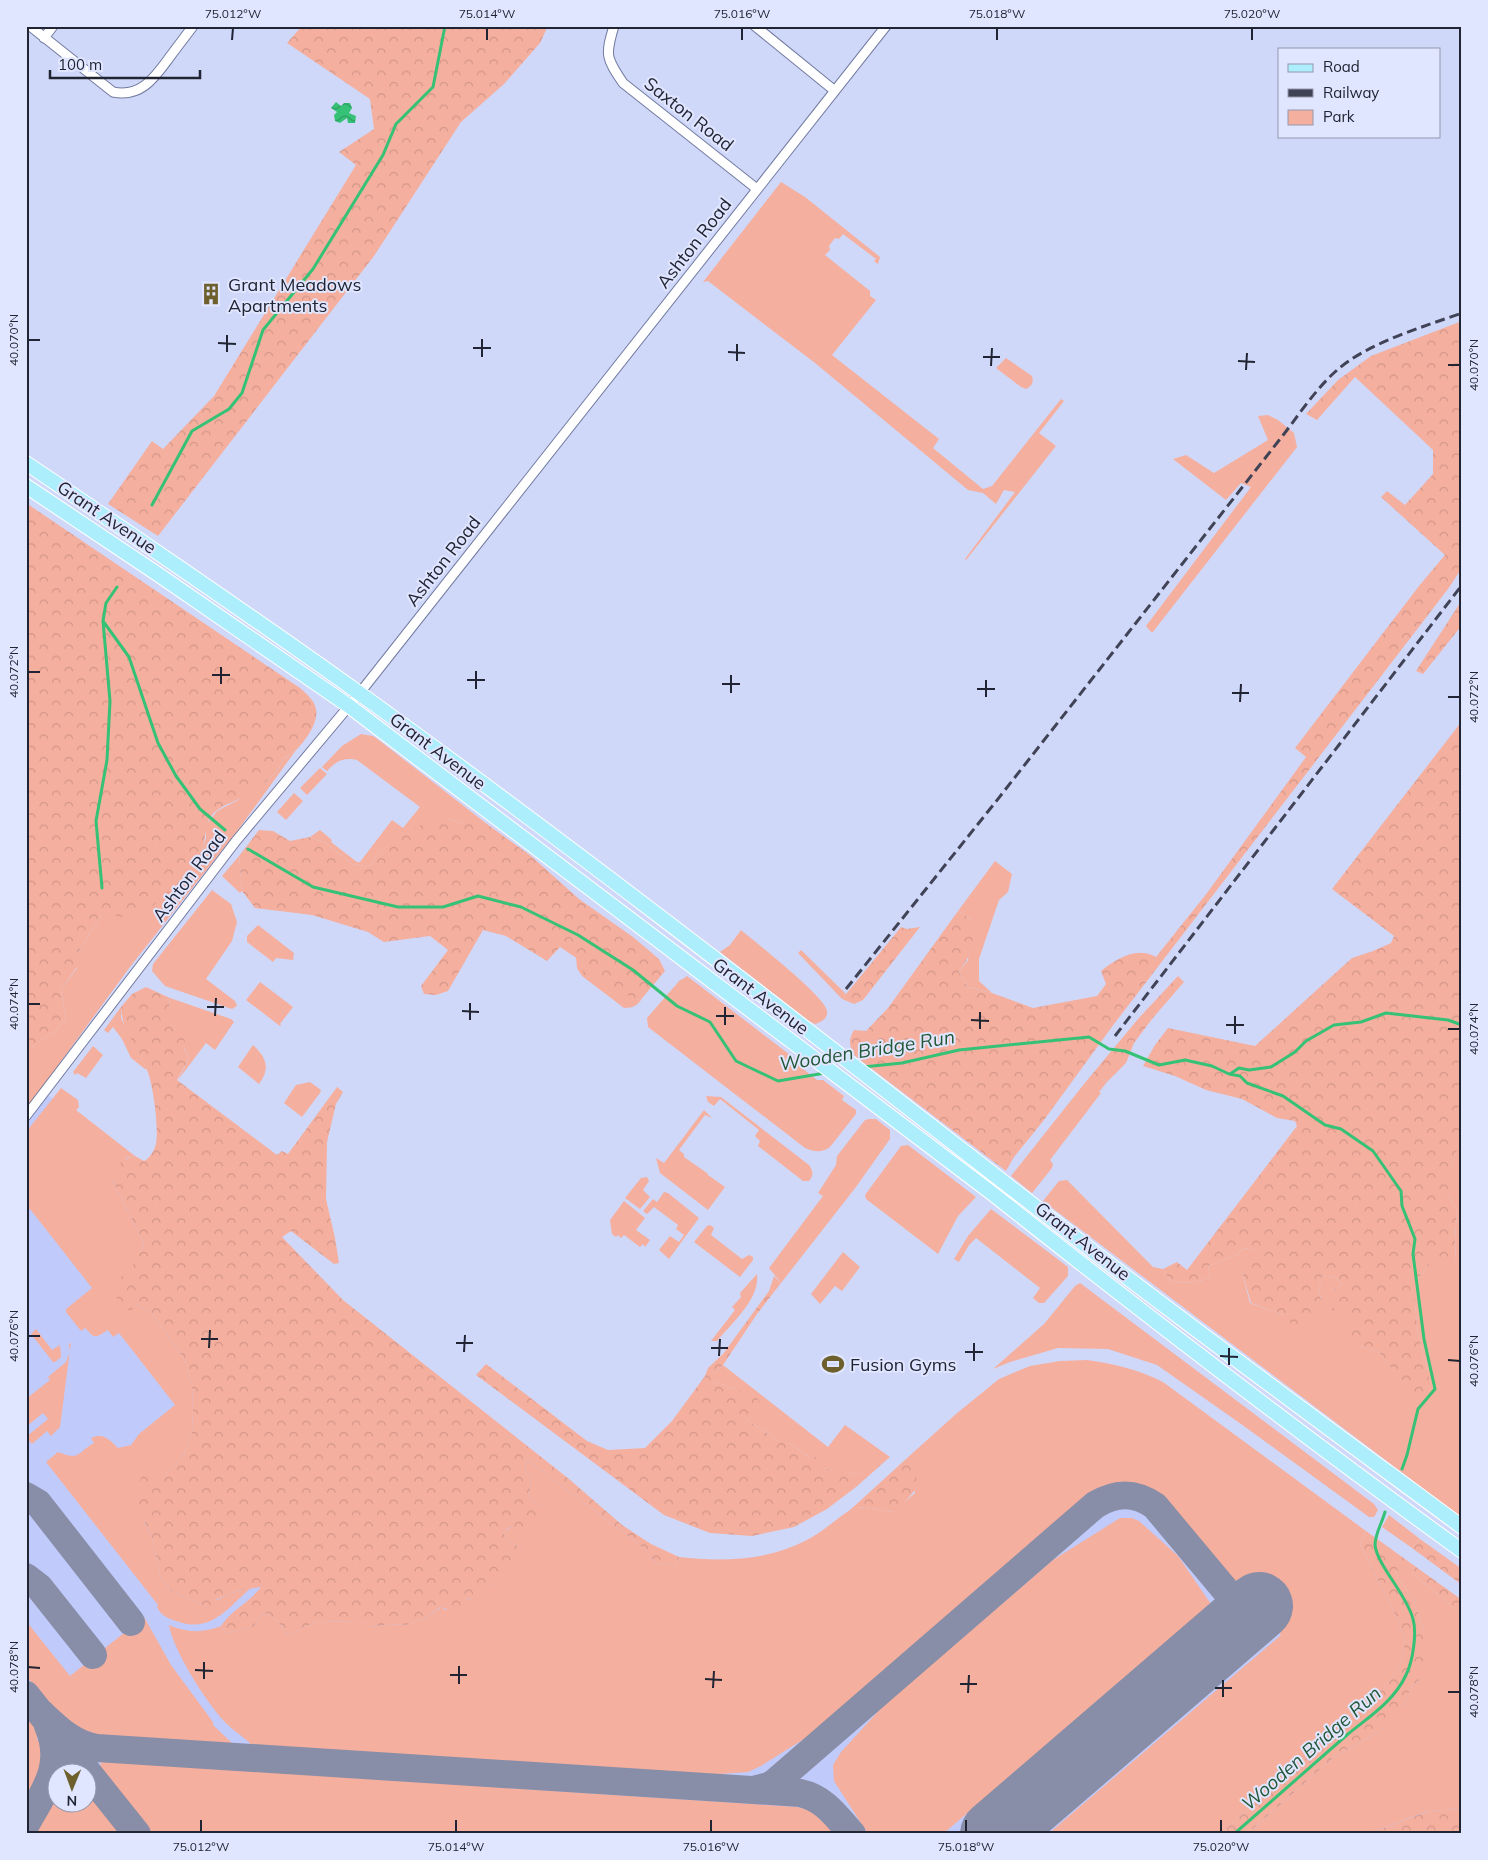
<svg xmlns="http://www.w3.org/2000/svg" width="1488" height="1860" font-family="Mulish,sans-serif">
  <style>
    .built { fill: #c0cbfb; fill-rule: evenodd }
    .green { fill: #f5af9e }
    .forest { fill: url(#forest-crowns) }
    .water { fill: url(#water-waves) }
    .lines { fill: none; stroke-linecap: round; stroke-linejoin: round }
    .stream { stroke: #35c276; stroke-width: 3 }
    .taxiway { stroke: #888ea8; stroke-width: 28 }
    .runway { stroke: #888ea8; stroke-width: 68 }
    .minor-casing { stroke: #727ba0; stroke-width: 11 }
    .primary-casing { stroke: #fff; stroke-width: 16 }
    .minor { stroke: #fff; stroke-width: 9 }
    .primary { stroke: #adeefd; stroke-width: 14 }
    .rail { stroke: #404356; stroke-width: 3; stroke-dasharray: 10 5; stroke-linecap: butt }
    .ticks { fill: none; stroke: #212433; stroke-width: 2 }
    .labels { text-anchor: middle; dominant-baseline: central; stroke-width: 4; stroke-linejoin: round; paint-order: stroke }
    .street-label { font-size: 18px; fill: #212433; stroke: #e0e6ff }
    .poi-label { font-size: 18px; fill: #212433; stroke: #e0e6ff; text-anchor: start }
    .water-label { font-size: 19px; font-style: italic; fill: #235738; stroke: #e0e6ff }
    .neatline { fill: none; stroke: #212433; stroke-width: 2 }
    .ticks-label { font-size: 12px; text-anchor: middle; fill: #212433 }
  </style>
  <defs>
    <pattern id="forest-crowns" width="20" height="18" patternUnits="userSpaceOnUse" patternTransform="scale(1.25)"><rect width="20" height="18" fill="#f5af9e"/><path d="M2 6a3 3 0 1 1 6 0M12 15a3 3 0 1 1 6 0" fill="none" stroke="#d29689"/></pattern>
    <pattern id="water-waves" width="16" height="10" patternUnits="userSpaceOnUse" patternTransform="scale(1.25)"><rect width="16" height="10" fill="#35c276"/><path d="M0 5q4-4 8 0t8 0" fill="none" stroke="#2c9d61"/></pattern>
  </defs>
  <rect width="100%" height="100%" fill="#d0d8fa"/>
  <!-- built -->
  <path class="built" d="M26 511 31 1082 152 1176 771 1639 1046 1375 1462 1623V1811L1437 1834H26ZM58 1772H88V1802H58Z"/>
  <!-- green -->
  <path class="green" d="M781 182 805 197 880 257 878 264 874 261 876 259 843 234 839 239 835 238 829 246 830 250 825 255 870 291V296L876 300 832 355 939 439 933 448 983 489 992 486 1061 399 1064 401 1039 433 1056 446 966 560 965 559 1015 492 1004 490 996 504 983 493 968 490 815 363 708 281 703 282Z
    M1006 358 1032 376C1034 382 1032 386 1026 389L1021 387 996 368Z
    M1268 415 1278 420 1294 433 1297 447 1152 633 1146 626 1251 487 1241 483 1226 500 1173 459 1186 455 1214 473 1268 440 1258 416Z
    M361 734 373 736 380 741 487 824H463L446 818 380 852 369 867 352 864 327 844 310 837 320 830 332 840 331 842 357 862H360L392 820 403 828 420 807 357 760C344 757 336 761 327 771L322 767 342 746Z
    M307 735 238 830 130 967 26 1109V1049L30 1048 54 1032 66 1019 61 990 77 968V954L102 914H114L127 917 193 867 201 853 206 838 205 826 217 811 238 800 267 781 278 770 283 759 295 751Z
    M320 768 327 774 307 795 300 788Z
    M294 793 303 801 286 820 277 812Z
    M239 856 242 891 240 893 222 876Z
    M995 861 1012 874 1008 892 999 900 979 959V981L992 993 967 987 959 972 968 960 972 920 958 911Z
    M212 890 231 904 237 922 232 941 206 979 235 1001 237 1006 232 1009 165 986 152 971 153 964Z
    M258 925 294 953 293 960 276 958 273 962 247 942V936Z
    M741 930C755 942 826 997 827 1011 828 1019 821 1022 815 1024L809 1021 720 952 730 945Z
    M801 950 846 994 842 999 798 953Z
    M576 957 638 1000 643 997C638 1005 634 1008 624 1008L582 976 577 968Z
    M687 976 802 1064V1068L817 1080H823L844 1096 842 1100 856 1110V1114L830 1147C822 1153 814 1152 805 1148L648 1027 647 1018 680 980 683 979Z
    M260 982 293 1007 280 1024 281 1025 280 1026 246 1000Z
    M170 998 231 1019 234 1022 215 1050 206 1043 178 1080 189 1059 169 1011Z
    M121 1007V1018L147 1069H145L131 1058 122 1039 113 1027 108 1033 104 1030Z
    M253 1045C266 1057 271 1068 259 1084L238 1067Z
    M93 1046 103 1055 86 1078 77 1073 75 1075 73 1072Z
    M1104 1079 1107 1082 1099 1092 1101 1093 1050 1160 1053 1164 1052 1168 1032 1193 1011 1176 1084 1084 1091 1090Z
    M310 1082 321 1090 320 1093 302 1117 284 1103 296 1085Z
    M61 1088 78 1100 79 1107 76 1110 135 1156 126 1158 112 1180 144 1243 134 1264 136 1305 151 1312 185 1360 192 1385 193 1410 192 1433 184 1454 166 1474 144 1521 153 1540 160 1576 171 1591 206 1607C220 1597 235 1591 252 1587 229 1606 213 1633 179 1622 169 1619 161 1616 157 1607L158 1605 46 1462 58 1452C81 1461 76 1453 94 1443L91 1438C103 1432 110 1440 118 1448L131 1445 139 1434 175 1405 119 1333 113 1337 108 1330 98 1336H93L85 1328 81 1331 66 1312V1309L92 1288 30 1209 26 1211V1132Z
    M706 1096 721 1097 809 1165C813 1171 814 1175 809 1181H803L758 1146 760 1141 755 1136 759 1130 720 1099 714 1106 708 1102Z
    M704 1110 712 1118 705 1115 679 1150 684 1154V1157L707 1173 708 1175 725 1187 708 1210 660 1173 656 1158 664 1163Z
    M869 1119H876L890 1130V1139L856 1187 781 1283 769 1268 823 1196 818 1193 836 1165 837 1156 865 1120Z
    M908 1145 976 1197 958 1216 938 1254 866 1199 865 1195 901 1146Z
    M1458 1147 1462 1149V1518L1043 1201 1059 1181 1067 1180 1153 1267 1163 1269C1166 1274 1167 1279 1173 1282 1181 1284 1203 1282 1210 1277L1208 1266 1237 1255 1242 1249 1250 1248 1258 1252 1257 1257 1244 1264 1242 1272 1250 1303 1284 1315 1321 1298 1318 1291 1323 1275 1336 1278 1342 1285 1332 1291V1310L1347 1311 1360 1346 1379 1352 1418 1402 1428 1371 1418 1334 1415 1304V1283L1431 1262H1456L1455 1238 1457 1212 1449 1196V1171Z
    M647 1177 649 1181 643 1190 650 1197 640 1209 625 1198 641 1178Z
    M664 1192 668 1193 699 1218 669 1259 659 1250 670 1236 679 1242 684 1235 676 1229 678 1225 654 1207 647 1214 643 1211 653 1199 657 1202Z
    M624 1201 645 1218 636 1230 650 1240 645 1247 643 1244 640 1247 624 1235 621 1238 618 1235 616 1237 612 1234 610 1220Z
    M991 1209 1068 1267V1276L1044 1303H1039L1033 1298 1040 1288 976 1238 969 1245 959 1262 954 1259 968 1236Z
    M710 1225 714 1228 711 1235 742 1259 749 1255 753 1257V1260L740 1277 694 1242 707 1226Z
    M843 1252 860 1267 842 1291 835 1286 820 1304 811 1294Z
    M757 1274C760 1299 732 1323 717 1341H711L735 1310 732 1307 741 1297 740 1293Z
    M1080 1283 1374 1504 1378 1510 1374 1517H1369L1241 1424 1157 1365 1108 1349 1058 1348 1010 1362 993 1369 1044 1324 1075 1286Z
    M36 1329 52 1350 60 1345 61 1357 55 1362H53L31 1334Z
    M71 1342 60 1427 51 1436 47 1431 32 1444 26 1437 48 1419 43 1413 26 1427V1399L50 1380 48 1377 66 1362 70 1352 69 1345Z
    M1087 1360C1114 1364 1138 1369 1163 1382L1366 1531 1360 1545 1396 1616 1405 1641 1401 1665 1389 1682 1367 1705 1220 1834H1048L1281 1635 1171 1506C1143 1483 1119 1478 1089 1499L820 1729 761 1766 748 1772 690 1776 250 1747V1743C241 1735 230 1728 223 1720 205 1700 173 1650 169 1625 188 1633 202 1633 221 1626L226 1633 253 1627 261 1615 268 1613 282 1626 287 1635 316 1622 359 1621 372 1627 390 1624 406 1625 431 1615 441 1607 446 1610 465 1599H470L484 1584 493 1586 501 1578 522 1548 510 1542 503 1533 539 1506 529 1496 531 1479 525 1470 526 1459 641 1546 658 1565 665 1564 675 1566 679 1557C721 1562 766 1561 805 1541 821 1533 835 1520 850 1510 856 1510 859 1507 865 1507L893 1512 915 1493 906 1459 956 1414 999 1379 1030 1366 1060 1361Z
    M723 1365 828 1447 845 1425 890 1457 882 1464 879 1462 857 1475 850 1472 834 1471 824 1468 788 1442H780L746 1419 738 1391 714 1381V1374Z
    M1389 1515 1420 1539 1412 1548 1382 1527Z
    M1120 1518H1132L1139 1521 1178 1556 1211 1604 943 1834H868L834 1781 833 1765 841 1752 884 1705 1053 1560Z
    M1396 1569 1414 1574 1462 1615V1809L1428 1811 1367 1834H1247L1334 1757 1382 1730 1403 1706 1411 1688 1420 1679 1424 1630 1413 1598 1398 1578Z
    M144 1617 171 1665 213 1722V1725L232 1743V1746L128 1740 104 1737 88 1733 61 1717 26 1676V1621L70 1676Z
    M26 1712C37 1726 38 1724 37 1740H42C47 1763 37 1781 26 1801Z
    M101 1761 797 1807 812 1811 835 1834H152L100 1769Z
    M88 1790 122 1834H36L57 1792 58 1802H88Z"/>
  <!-- forest -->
  <path class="forest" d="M302 26H548L540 43 504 84 461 122 374 256 158 536 108 504 152 441 163 449 214 396 356 165 339 152 374 129 370 99 287 43Z
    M1462 321V568L1448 589 1114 1024 1044 1120 1014 1157 1006 1171 855 1056C849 1047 848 1040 854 1030L866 1031 888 1008 958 911 972 920C975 942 972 954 959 972L967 987 992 993 1033 1008 1097 996 1106 984 1101 971C1117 959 1136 946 1156 957L1207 893 1306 757 1295 748 1419 586 1445 555 1381 497 1387 491 1405 505 1433 474V450L1355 377 1317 420 1306 414 1338 380 1371 356Z
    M26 503 300 688C306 693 315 701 316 709 319 723 304 743 294 752 291 754 287 756 284 758 281 762 280 767 277 771 269 780 260 787 250 793 240 800 226 803 216 811 202 823 208 837 201 852 192 875 153 913 128 917 123 918 110 914 102 914L77 954V967L61 990 66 1019 54 1032 30 1048 26 1049Z
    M1462 600V625L1423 674 1416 671Z
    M1462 721V1149L1458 1148 1449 1171V1196L1457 1212 1455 1238 1456 1262H1431L1415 1283V1304L1418 1334 1428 1371 1430 1393 1423 1410 1379 1352 1360 1346 1351 1338 1352 1328 1347 1312 1332 1310V1291L1342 1285 1336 1278 1323 1275 1318 1291 1323 1304 1316 1309 1304 1325 1293 1326 1284 1315 1251 1303 1242 1272 1243 1258 1257 1257V1252L1250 1248 1242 1249 1237 1255 1208 1266 1210 1277C1203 1282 1181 1284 1173 1282 1167 1279 1166 1274 1163 1269L1177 1262 1187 1270 1297 1126 1295 1121 1277 1118 1242 1099 1206 1090 1175 1076 1143 1066 1155 1045 1168 1028 1255 1046 1352 958 1373 951 1391 943 1394 936 1332 889Z
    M431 818H446L463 824H487L531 856 579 899 633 937 659 959 665 971 643 997 638 1000 584 975 578 959 560 947 547 961 506 936 483 930 448 991 436 995 424 994 421 986 448 950 430 936 384 942 368 932 312 915 255 908 242 891 239 856 259 830 273 831 290 841 310 837 327 844 352 864 369 867 380 852Z
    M901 927 907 929 920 927 863 1000 854 1004 842 999Z
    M1178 976 1184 982 1152 1019 1134 1043 1126 1063 1107 1082 1104 1079 1100 1086 1091 1091 1084 1084 1138 1019Z
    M146 987 170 998 169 1011 185 1037 184 1048 189 1059 177 1080 277 1155 282 1151 288 1154 337 1087 343 1092 336 1104 327 1142 326 1199 335 1238 339 1263 334 1264 291 1231 282 1237 343 1300 569 1479 622 1525 651 1544 679 1557 675 1566 665 1564 658 1565 641 1546 526 1459 525 1470 531 1479 529 1496 539 1506V1520L531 1528 518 1531 510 1527 503 1533 510 1542 522 1548C520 1566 505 1575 493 1586L484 1585 481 1597 465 1599 456 1612 440 1607 431 1615 406 1625 390 1624 371 1627 359 1621 316 1622 287 1635 282 1626 268 1613 261 1615 253 1627 226 1633 221 1626C231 1610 250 1602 261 1587L240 1590 217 1599 212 1607H206L171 1591 160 1576 153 1540 135 1501 136 1490 143 1474H166L184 1454 192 1433 193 1410 192 1385 185 1360 151 1312 136 1305 132 1310H123C109 1292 118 1276 134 1264L133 1254 141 1250 144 1243 112 1180C117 1166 120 1159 135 1156L144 1161C150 1158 155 1150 156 1143 159 1129 153 1083 147 1070 139 1050 121 1029 121 1007L132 994Z
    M774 1276 781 1283 757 1314 723 1365 714 1374V1381L738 1391C747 1389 756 1395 760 1402L758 1411 746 1419 780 1442H788L810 1458 818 1457 823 1463 824 1468 834 1471 845 1465 850 1472 857 1475 879 1461 882 1464 856 1487 827 1509 794 1527 752 1536 710 1533 664 1515 476 1375 486 1364 587 1441 608 1450 645 1448 672 1421 705 1376 708 1368 723 1354 769 1291Z
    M906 1459 909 1465 916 1470C919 1499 908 1490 901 1511L893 1512 865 1507H861L856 1510H850Z
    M1366 1531 1462 1600V1615L1414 1574 1396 1570 1398 1578 1413 1598 1424 1630 1426 1649 1420 1679 1411 1688 1403 1706 1392 1721 1382 1730 1334 1757 1247 1834H1220L1367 1705 1389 1682 1401 1665 1405 1641 1396 1616 1360 1545Z
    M1420 1539 1462 1569V1585L1412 1548Z
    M1462 1809V1834H1367L1429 1811Z"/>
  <!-- water -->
  <path class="water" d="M336 102 341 106 344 103H350L352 108 349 113 356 116 355 123H348L347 118 340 123 335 121 334 115 337 112 331 108Z"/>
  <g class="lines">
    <!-- stream -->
    <path class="stream" d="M152 505 192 431 229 409 242 393 263 330 313 269 383 155 396 124 433 87 445 26
      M103 621 129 657 158 743 176 776 200 809 225 830
      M248 849 313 887 398 907H443L478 896 521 907 578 935 633 970 677 1006 710 1022 736 1061 778 1081 825 1073
      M102 888 96 821 107 760 110 701 103 621 106 603 117 587
      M863 1067 902 1063 959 1050 1089 1037 1109 1049 1125 1051 1159 1065 1185 1060 1212 1066 1229 1074 1240 1076 1247 1083 1283 1096 1325 1125 1341 1129 1373 1151 1401 1191 1402 1206 1415 1239 1413 1254 1424 1339 1435 1389 1418 1409 1407 1455 1402 1469
      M1230 1074 1239 1068 1249 1070 1271 1067 1295 1052 1306 1041 1334 1025 1361 1022 1386 1013 1448 1020 1462 1025
      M1234 1834C1272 1801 1310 1767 1348 1734 1370 1716 1394 1701 1406 1675 1413 1661 1417 1633 1413 1619 1407 1595 1377 1565 1375 1545 1375 1534 1382 1523 1385 1512"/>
    <!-- taxiway -->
    <path class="taxiway" d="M26 1496 38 1503 131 1622
      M26 1577 39 1587 93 1655
      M26 1695 137 1834
      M41 1713C58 1729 73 1744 97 1748L800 1793C824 1798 836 1816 852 1834
      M753 1790 769 1786 774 1783 1095 1505C1116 1492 1135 1492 1155 1506L1247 1616
      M26 1824C45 1790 65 1765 48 1726"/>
    <!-- runway -->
    <path class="runway" d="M994 1834 1259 1606"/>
    <!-- minor casing -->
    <g class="minor-casing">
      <path id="minor" d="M30 26 113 92C141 98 155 77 169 58 177 47 185 37 193 26
        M614 26C605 55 606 58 623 83L757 189
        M755 26 835 91
        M44 38 53 26
        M26 1116 236 841 359 694 886 26"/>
    </g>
    <!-- primary casing -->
    <g class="primary-casing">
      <path id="primary" d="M26 463C138 539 249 614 359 693 609 873 851 1064 1095 1253 1216 1346 1339 1436 1462 1527
        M26 486 159 575 349 706 993 1194C1147 1316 1303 1436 1462 1551"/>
    </g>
    <!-- minor -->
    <use href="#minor" class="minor"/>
    <!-- primary -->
    <use href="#primary" class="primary"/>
    <!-- rail -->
    <path class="rail" d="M846 989 994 804 1284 434C1300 413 1316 389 1336 371 1367 343 1423 327 1462 313
      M1115 1036 1462 585"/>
  </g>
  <!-- ticks -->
  <path class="ticks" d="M232 40 233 28M487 40V28M742 40V28M997 40V28M1252 40V28M28 340H40M218 343 236 344M473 348H491M227 352V335M728 352 745 353M482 357V339M983 357H1000M737 361V344M1238 361 1255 362M1448 365H1460M991 366 992 348M1246 370 1247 353M28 672H40M212 675H230M467 680H485M221 684V667M722 684H740M476 689V671M977 689H995M731 693V675M1232 693H1249M986 697V680M1448 697H1460M1240 702 1241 684M28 1004H40M207 1007H224M462 1011 479 1012M215 1016 216 998M716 1016H734M470 1020V1003M971 1020 989 1021M725 1025V1007M1226 1025H1244M980 1029V1012M1448 1029H1460M1235 1034V1016M28 1336H40M201 1339H218M456 1343H473M209 1348 210 1330M711 1348H728M464 1352 465 1335M965 1352H983M719 1356 720 1339M1220 1356 1238 1357M1448 1360 1460 1361M974 1361V1343M1229 1365V1348M28 1667 40 1668M195 1670 213 1671M450 1675H467M204 1679V1662M705 1679 722 1680M459 1684V1666M960 1684H977M713 1688 714 1671M1215 1688H1232M1448 1692H1460M968 1693 969 1675M1223 1697V1680M201 1832V1820M456 1832V1820M711 1832V1820M966 1832V1820M1221 1832V1820"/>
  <!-- icons -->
  <defs>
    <g id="building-bare" transform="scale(1.725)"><path d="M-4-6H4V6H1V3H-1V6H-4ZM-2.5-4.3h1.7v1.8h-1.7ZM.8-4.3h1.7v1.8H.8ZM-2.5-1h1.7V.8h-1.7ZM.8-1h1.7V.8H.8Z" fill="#6d602d" stroke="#e0e6ff" stroke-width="2.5" paint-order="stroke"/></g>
    <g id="stadium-bare" transform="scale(1.725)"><path d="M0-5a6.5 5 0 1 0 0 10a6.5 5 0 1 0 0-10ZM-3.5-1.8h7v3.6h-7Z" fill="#6d602d" stroke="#e0e6ff" stroke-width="2.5" paint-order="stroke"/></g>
  </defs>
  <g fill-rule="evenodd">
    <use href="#building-bare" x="211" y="294"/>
    <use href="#stadium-bare" x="833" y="1364"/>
  </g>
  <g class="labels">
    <!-- street labels -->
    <g class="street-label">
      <text transform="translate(689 114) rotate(38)">Saxton Road</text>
      <text transform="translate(694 243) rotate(-52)">Ashton Road</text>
      <text transform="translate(107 517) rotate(34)">Grant Avenue</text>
      <text transform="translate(443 561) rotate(-52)">Ashton Road</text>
      <text transform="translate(438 751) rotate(37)">Grant Avenue</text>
      <text transform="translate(189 876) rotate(-53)">Ashton Road</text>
      <text transform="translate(761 996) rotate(37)">Grant Avenue</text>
      <text transform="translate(1083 1241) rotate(38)">Grant Avenue</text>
    </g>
    <!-- poi labels -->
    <g class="poi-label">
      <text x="228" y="284">Grant Meadows<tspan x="228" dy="21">Apartments</tspan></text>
      <text x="850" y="1364">Fusion Gyms</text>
    </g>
    <!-- water labels -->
    <g class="water-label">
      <text transform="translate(867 1050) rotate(-9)">Wooden Bridge Run</text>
      <text transform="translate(1311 1748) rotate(-41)">Wooden Bridge Run</text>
    </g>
  </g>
  <!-- border -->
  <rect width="1488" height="1860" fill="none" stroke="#e0e6ff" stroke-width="55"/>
  <!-- legend -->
  <rect x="1278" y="48" width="162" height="90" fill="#e0e6ff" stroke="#9498ad"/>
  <rect x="1288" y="64" width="25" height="8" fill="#adeefd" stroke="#9498ad"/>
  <text x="1323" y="72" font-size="15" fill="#212433">Road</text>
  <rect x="1288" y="89" width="25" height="8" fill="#404356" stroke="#9498ad"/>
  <text x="1323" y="98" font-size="15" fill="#212433">Railway</text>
  <rect x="1288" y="110" width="25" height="15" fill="#f5af9e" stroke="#9498ad"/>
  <text x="1323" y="122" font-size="15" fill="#212433">Park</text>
  <!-- north arrow -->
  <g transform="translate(72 1788) rotate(181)"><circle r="24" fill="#e0e6ff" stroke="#9498ad"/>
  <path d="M0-4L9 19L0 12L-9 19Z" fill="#6d602d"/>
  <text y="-8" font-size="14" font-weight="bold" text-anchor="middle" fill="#212433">N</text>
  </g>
  <!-- scale -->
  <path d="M50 70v8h150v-8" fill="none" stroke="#212433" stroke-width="2.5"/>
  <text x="58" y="70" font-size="15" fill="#212433" stroke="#e0e6ff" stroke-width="4" paint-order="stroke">100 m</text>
  <rect x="28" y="28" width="1432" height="1804" class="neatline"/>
  <g class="ticks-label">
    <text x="233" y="18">75.012°W</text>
    <text x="487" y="18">75.014°W</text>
    <text x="742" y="18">75.016°W</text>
    <text x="997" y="18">75.018°W</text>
    <text x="1252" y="18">75.020°W</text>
    <text transform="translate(14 340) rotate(-90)" y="4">40.070°N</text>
    <text transform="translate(1474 365) rotate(-90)" y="4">40.070°N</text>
    <text transform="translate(14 672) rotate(-90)" y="4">40.072°N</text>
    <text transform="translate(1474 697) rotate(-90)" y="4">40.072°N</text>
    <text transform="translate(14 1004) rotate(-90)" y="4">40.074°N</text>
    <text transform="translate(1474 1029) rotate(-90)" y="4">40.074°N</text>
    <text transform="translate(14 1336) rotate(-90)" y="4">40.076°N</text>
    <text transform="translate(1474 1361) rotate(-90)" y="4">40.076°N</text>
    <text transform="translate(14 1667) rotate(-90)" y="4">40.078°N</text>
    <text transform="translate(1474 1692) rotate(-90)" y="4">40.078°N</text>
    <text x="201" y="1851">75.012°W</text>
    <text x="456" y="1851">75.014°W</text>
    <text x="711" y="1851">75.016°W</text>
    <text x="966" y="1851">75.018°W</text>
    <text x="1221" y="1851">75.020°W</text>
  </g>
</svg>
